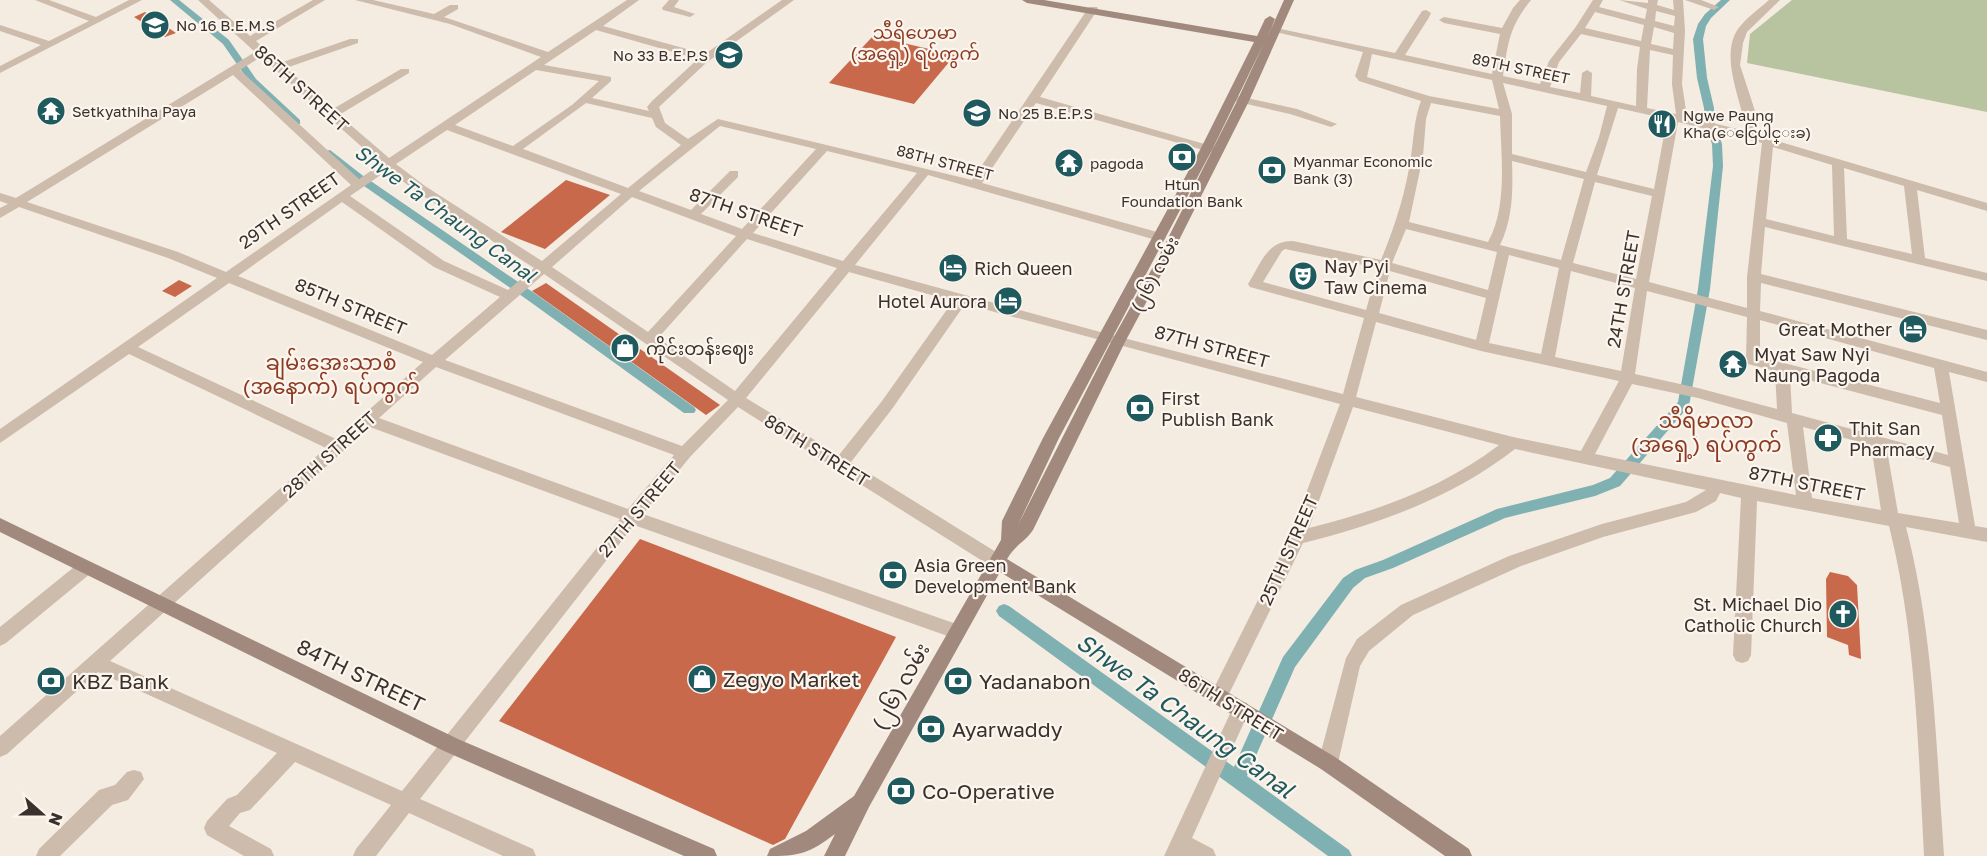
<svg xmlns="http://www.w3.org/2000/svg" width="1987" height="856" font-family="'Golos Text','Noto Sans Myanmar',sans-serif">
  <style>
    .green { fill: #b8c4a0 }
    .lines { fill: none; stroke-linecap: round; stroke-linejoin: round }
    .canal { fill: #7fb0b2; fill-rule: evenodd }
    .building { fill: #c8694b }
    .street { fill: #cdbbac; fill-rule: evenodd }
    .secondary { fill: #a18a7d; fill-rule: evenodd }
    .labels { text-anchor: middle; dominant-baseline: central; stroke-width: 4.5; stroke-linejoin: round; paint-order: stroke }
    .far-poi-label { font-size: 15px; fill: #3b302b; stroke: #fbf5ee; text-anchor: start }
    .far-street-label { font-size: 15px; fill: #3b302b; stroke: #fbf5ee }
    .far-quarter-label { font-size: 18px; fill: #8c3b22; stroke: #fbf5ee }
    .street-label { font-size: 18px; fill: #3b302b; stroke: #fbf5ee }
    .poi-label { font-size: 18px; fill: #3b302b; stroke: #fbf5ee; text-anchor: start }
    .water-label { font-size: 20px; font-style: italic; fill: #1f5a5e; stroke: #fbf5ee }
    .quarter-label { font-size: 21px; fill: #8c3b22; stroke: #fbf5ee }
    .near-street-label { font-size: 21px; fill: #3b302b; stroke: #fbf5ee }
    .near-poi-label { font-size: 21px; fill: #3b302b; stroke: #fbf5ee; text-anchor: start }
    .near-water-label { font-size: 24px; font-style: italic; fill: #1f5a5e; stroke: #fbf5ee }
  </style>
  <rect width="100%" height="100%" fill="#f4ebe1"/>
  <!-- green -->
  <path class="green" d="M1792 0H1987V112L1747 63 1750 34Z"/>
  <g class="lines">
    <!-- canal -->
    <path class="canal" d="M170 0H179L229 40 256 79 300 120V124H292L250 83 223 44Z
      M1721 0H1730L1711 18 1706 26 1703 39 1707 78 1714 108V121L1722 144 1723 166 1710 289 1689 406 1620 486 1595 496 1505 518 1393 568 1365 578 1353 588 1295 667 1247 776 1349 850 1352 856H1328L999 616 996 611 999 606 1004 604 1009 606 1234 767 1283 657 1343 578 1355 570 1383 560 1497 509 1593 485 1610 478 1678 402 1698 289 1713 166 1712 144 1704 121V108L1697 78 1693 39 1698 24 1705 14Z
      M330 150 362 175 537 295 694 407 696 410 694 413H684L529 301 354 179 326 155V151Z"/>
  </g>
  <!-- building -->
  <path class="building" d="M145 12 176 33 165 37 134 17Z
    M873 36 955 55 914 104 829 83Z
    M566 180 610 195 545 249 501 232Z
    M179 280 192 286 175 297 162 291Z
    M546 283 720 405 706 415 532 291Z
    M640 539 896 637 785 839 773 845 499 721Z
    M1830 572 1848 576 1857 585 1861 659 1849 655 1848 645 1827 637 1826 579Z"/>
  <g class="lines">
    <!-- street -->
    <path class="street" d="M35 0H49L96 17 129 0H142L0 73V66L41 45 0 31V25L49 41 89 21Z
      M198 0H209L250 36 313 0H325L256 41 280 63 350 39H358V43L286 68 333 109 401 69H409V73L339 115 389 158 541 57 450 24 355 0H373L434 14 450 5H458V9L444 17 548 52 627 0H639L603 26 705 54 782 0H794L706 63 659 107 665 123 688 139 718 119 972 180 1089 7H1097L1098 9 1040 97 1222 149 1224 151 1218 155 1214 153 1036 103 982 183 1164 234 1166 237 1164 240H1156L928 175 855 265 1104 333 1343 394 1364 318 1250 287 1248 284C1261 264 1266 241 1293 241L1381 260C1395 226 1406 192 1411 156 1414 137 1414 119 1421 101L1359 81 1355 76 1363 52 1262 29V25L1395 53 1422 11 1426 10 1431 13 1428 19 1405 55 1492 74 1500 34 1444 23 1439 20 1444 17 1502 28 1513 8 1520 0H1531C1509 27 1508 43 1503 76L1540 84 1549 61 1575 28 1593 0H1603L1599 7 1645 19 1647 9 1619 0 1648 3V0H1658L1657 5 1674 10 1673 0H1683L1685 31 1682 84 1687 117 1746 131C1742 101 1719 57 1738 29 1746 18 1759 9 1769 0H1780L1747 32 1743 43 1740 65 1755 111 1757 135 1987 203V211L1917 190 1925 258 1987 273V281L1765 227 1761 274 1987 330V340L1761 283 1760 311 1987 372V382L1949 372 1975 526 1987 528V542L1906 527C1934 635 1936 746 1944 856H1924C1918 745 1916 634 1889 526L1757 501 1751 655 1748 661 1742 663 1736 661 1733 655 1741 498 1720 493 1716 501 1696 512 1603 537 1521 566 1413 615 1369 651 1360 666 1338 763 1335 769 1328 772 1321 769 1318 763 1346 658 1357 639 1401 605 1509 556 1602 524 1686 502 1706 490 1515 449C1452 498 1379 524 1303 543L1225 702 1219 704 1213 702 1210 696 1289 538 1340 404 965 304 892 409 851 462 1004 557 1006 562 1004 567 998 569 992 567 738 407 690 457 643 514 962 626 965 631 962 636 956 639 634 525 420 799 533 849 536 856H503L409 813 376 856H353L356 849 391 805 295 762 250 810 240 813 229 826 271 849 274 856H244L207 835 204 828 207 821 227 799 237 795 277 753 98 672 7 754 0 757V736L326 448 129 354 0 443V429L217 278 168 258 19 207 0 218V208L8 204 0 201V193L16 198 255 52ZM1656 11 1675 16 1674 26 1655 21ZM1595 12 1644 25 1641 41 1585 28ZM1654 27 1674 33 1673 49 1651 44ZM596 30 698 59 652 101 647 107 649 111 592 98 611 81V77L544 65ZM1581 34 1640 47 1637 69 1636 106 1591 96 1592 73 1587 70 1582 73 1580 93 1550 87 1559 62ZM1650 50 1673 55 1672 84 1676 114 1647 108ZM1372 54 1492 80 1499 109 1429 96 1367 77ZM261 57 381 164 359 179 240 70ZM536 70 599 81 572 105 513 146 455 125ZM233 75 351 185 226 272 178 252 27 202ZM1503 83 1607 106 1599 137 1586 172 1512 154V114ZM586 103 652 118 656 127 681 145 628 188 523 149ZM1431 103 1500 116C1501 156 1508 206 1488 242L1409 222 1423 156 1426 119ZM1618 108 1667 119 1654 189 1597 175ZM1678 122 1762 143 1747 277V308L1649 282ZM720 126 816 149 742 229 701 214 738 177V171H730L691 210 639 191ZM447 130 621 194 542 261 425 186 396 164ZM1773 147 1832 165 1834 236 1766 219ZM827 151 917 173 843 261 753 233ZM1512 161 1584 179 1561 260 1500 245C1513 219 1513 189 1512 161ZM1844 168 1904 186 1912 254 1847 239ZM388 170 417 192 534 268 508 290 444 261 350 196ZM1595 182 1652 196 1636 279 1573 263ZM632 197 736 236 648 332 552 267ZM342 202 434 267 500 297 432 355 238 276ZM1406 229 1497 252 1488 290 1392 263ZM747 239 837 268 735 391 658 338ZM1285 249 1378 268 1366 310 1263 282 1282 251ZM1509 255 1559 268 1541 354 1489 343ZM1390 271 1486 298 1476 340 1379 313ZM1571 271 1635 288 1621 371 1555 357ZM849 272 953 301 882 401 839 455 746 398ZM544 274 728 400 682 446 445 360ZM229 283 423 362 336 439 138 347ZM1647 291 1747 317 1746 360 1748 364 1775 371 1777 409 1698 388 1635 374ZM1760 320 1934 368 1940 403 1760 357ZM1376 322 1481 351 1619 381 1581 451 1513 437 1356 397ZM436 367 674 455 628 509 379 418ZM1790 375 1942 415 1948 455 1792 413ZM1632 384 1698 398 1787 423 1796 495 1595 454ZM1353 407 1499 445C1443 488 1377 511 1309 528ZM370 427 620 519 402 791 110 661ZM1803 427 1871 445 1881 510 1812 498ZM1887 450 1950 467 1959 523 1898 513Z
      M669 0H679L674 7 695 14 690 17 663 10 662 8Z
      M1685 0H1701L1719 7 1714 10Z
      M1233 95 1297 109 1337 124 1331 127 1290 114 1229 100V96Z
      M85 561 91 563 93 568 91 573 6 643 0 646V627L79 563Z
      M1241 701 1247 703 1250 709 1192 838 1213 849 1216 856H1164L1235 703Z
      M134 770 141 772 144 779 128 800 112 805 60 856H36L39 849 99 790 115 785 127 772Z"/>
    <!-- secondary -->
    <path class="secondary" d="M1022 0H1044L1257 36 1265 19 1270 16 1275 19 1267 38 1284 0H1294L1249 101 1170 258 1125 342 1033 530C1025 542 1016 544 1007 559L1335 757 1469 849 1472 856H1445L1321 769 1000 572 869 807 845 856H824L835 834C808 854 800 856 767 856L770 849 806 831 854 796 1001 540 1002 521 1043 438 1201 148 1254 42 1027 3ZM1264 43 1237 101 1158 258 1111 342 1018 525 1059 438 1213 148Z
      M0 518 458 739 714 849 717 856H684L444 751 0 532Z"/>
  </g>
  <!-- icons -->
  <defs>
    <g id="school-disc" transform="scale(1.5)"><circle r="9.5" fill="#1f5a5e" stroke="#fbf5ee"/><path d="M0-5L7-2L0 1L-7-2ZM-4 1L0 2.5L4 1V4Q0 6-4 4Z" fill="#fff"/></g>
    <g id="temple-disc" transform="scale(1.5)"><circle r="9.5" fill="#1f5a5e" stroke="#fbf5ee"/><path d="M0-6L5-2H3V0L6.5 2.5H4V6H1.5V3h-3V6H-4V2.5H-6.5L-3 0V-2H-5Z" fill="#fff"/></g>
    <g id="restaurant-disc" transform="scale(1.5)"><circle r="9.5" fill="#1f5a5e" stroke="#fbf5ee"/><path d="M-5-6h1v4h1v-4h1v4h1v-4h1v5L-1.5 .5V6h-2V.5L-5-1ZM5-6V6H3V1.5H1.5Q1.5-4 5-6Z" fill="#fff"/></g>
    <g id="bank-disc" transform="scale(1.5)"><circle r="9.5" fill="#1f5a5e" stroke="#fbf5ee"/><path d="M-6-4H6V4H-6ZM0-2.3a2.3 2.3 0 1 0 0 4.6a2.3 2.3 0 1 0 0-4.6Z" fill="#fff"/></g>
    <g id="hotel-disc" transform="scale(1.5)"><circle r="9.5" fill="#1f5a5e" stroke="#fbf5ee"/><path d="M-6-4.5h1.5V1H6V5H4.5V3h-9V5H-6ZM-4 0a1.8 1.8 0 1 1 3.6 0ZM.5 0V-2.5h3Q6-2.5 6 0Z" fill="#fff"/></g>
    <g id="theatre-disc" transform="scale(1.5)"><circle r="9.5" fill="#1f5a5e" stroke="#fbf5ee"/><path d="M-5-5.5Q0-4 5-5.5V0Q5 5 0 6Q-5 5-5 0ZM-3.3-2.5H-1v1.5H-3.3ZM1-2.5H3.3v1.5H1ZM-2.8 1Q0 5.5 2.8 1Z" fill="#fff"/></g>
    <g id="shop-disc" transform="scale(1.5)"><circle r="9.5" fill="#1f5a5e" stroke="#fbf5ee"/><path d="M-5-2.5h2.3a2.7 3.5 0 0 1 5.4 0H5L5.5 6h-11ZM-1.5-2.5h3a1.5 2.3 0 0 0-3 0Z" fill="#fff"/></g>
    <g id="pharmacy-disc" transform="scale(1.5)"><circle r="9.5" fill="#1f5a5e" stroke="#fbf5ee"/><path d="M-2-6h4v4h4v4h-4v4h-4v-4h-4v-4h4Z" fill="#fff"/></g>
    <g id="church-disc" transform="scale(1.5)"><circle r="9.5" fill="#1f5a5e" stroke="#fbf5ee"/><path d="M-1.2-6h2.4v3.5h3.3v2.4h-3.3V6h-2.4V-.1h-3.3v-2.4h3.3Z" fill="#fff"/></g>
  </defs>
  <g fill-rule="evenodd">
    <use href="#school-disc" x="155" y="25"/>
    <use href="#school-disc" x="729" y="55"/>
    <use href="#temple-disc" x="51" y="111"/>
    <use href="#school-disc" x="977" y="113"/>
    <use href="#restaurant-disc" x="1662" y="124"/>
    <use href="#bank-disc" x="1182" y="157"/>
    <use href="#temple-disc" x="1069" y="163"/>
    <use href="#bank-disc" x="1272" y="170"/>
    <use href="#hotel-disc" x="953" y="268"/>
    <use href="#theatre-disc" x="1303" y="276"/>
    <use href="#hotel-disc" x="1008" y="301"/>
    <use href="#hotel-disc" x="1913" y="329"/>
    <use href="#shop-disc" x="625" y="348"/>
    <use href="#temple-disc" x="1733" y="364"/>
    <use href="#bank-disc" x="1140" y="408"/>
    <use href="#pharmacy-disc" x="1828" y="438"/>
    <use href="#bank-disc" x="893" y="575"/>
    <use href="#church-disc" x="1843" y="614"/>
    <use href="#shop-disc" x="702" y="679"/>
    <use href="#bank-disc" x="51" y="681"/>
    <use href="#bank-disc" x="958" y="681"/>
    <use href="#bank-disc" x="931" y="729"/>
    <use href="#bank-disc" x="901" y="791"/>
  </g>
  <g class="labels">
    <!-- far-poi labels -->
    <g class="far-poi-label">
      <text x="176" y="25">No 16 B.E.M.S</text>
      <text x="708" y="55" text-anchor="end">No 33 B.E.P.S</text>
      <text x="72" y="111">Setkyathiha Paya</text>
      <text x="998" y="113">No 25 B.E.P.S</text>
      <text x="1683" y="115">Ngwe Paung<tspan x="1683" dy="17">Kha(ေငြေပါင္းခ)</tspan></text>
      <text x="1293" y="161">Myanmar Economic<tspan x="1293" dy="17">Bank (3)</tspan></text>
      <text x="1090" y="163">pagoda</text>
      <text x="1182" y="184" text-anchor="middle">Htun<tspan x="1182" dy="17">Foundation Bank</tspan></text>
    </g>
    <!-- far-street labels -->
    <g class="far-street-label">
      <text transform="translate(1521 68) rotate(12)">89TH STREET</text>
      <text transform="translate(945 162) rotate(15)">88TH STREET</text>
    </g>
    <!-- far-quarter labels -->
    <g class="far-quarter-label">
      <text x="915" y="32">သီရိဟေမာ<tspan x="915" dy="21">(အရှေ့) ရပ်ကွက်</tspan></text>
    </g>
    <!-- street labels -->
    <g class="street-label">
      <text transform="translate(302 88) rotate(42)">86TH STREET</text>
      <text transform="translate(289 210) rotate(-35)">29TH STREET</text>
      <text transform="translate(746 212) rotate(19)">87TH STREET</text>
      <text transform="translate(1154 274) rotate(-62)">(၂၆) လမ်း</text>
      <text transform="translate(1623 289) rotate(-80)">24TH STREET</text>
      <text transform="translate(351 306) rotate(23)">85TH STREET</text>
      <text transform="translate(1212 346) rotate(15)">87TH STREET</text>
      <text transform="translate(817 450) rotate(32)">86TH STREET</text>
      <text transform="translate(329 454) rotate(-42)">28TH STREET</text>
      <text transform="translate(1807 483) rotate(11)">87TH STREET</text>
      <text transform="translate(639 509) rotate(-50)">27TH STREET</text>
      <text transform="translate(1288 550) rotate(-66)">25TH STREET</text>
      <text transform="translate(1231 704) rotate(32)">86TH STREET</text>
    </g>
    <!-- poi labels -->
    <g class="poi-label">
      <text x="1324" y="266">Nay Pyi<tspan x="1324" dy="21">Taw Cinema</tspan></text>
      <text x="974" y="268">Rich Queen</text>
      <text x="987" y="301" text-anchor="end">Hotel Aurora</text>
      <text x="1892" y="329" text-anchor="end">Great Mother</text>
      <text x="646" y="348">ကိုင်းတန်းဈေး</text>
      <text x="1754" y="354">Myat Saw Nyi<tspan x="1754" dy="21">Naung Pagoda</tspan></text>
      <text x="1161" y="398">First<tspan x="1161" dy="21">Publish Bank</tspan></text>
      <text x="1849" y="428">Thit San<tspan x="1849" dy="21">Pharmacy</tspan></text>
      <text x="914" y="565">Asia Green<tspan x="914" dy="21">Development Bank</tspan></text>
      <text x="1822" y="604" text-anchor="end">St. Michael Dio<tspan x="1822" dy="21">Catholic Church</tspan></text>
    </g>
    <!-- water labels -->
    <g class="water-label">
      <text transform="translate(446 213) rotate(36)">Shwe Ta Chaung Canal</text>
    </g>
    <!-- quarter labels -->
    <g class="quarter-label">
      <text x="331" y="362">ချမ်းအေးသာစံ<tspan x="331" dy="24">(အနောက်) ရပ်ကွက်</tspan></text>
      <text x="1706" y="420">သီရိမာလာ<tspan x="1706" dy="24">(အရှေ့) ရပ်ကွက်</tspan></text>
    </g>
    <!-- near-street labels -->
    <g class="near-street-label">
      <text transform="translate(361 675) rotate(26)">84TH STREET</text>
      <text transform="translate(900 686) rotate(-61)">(၂၆) လမ်း</text>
    </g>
    <!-- near-poi labels -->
    <g class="near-poi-label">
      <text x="723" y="679">Zegyo Market</text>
      <text x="72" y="681">KBZ Bank</text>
      <text x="979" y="681">Yadanabon</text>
      <text x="952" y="729">Ayarwaddy</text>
      <text x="922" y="791">Co-Operative</text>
    </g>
    <!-- near-water labels -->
    <g class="near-water-label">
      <text transform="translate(1186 715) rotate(36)">Shwe Ta Chaung Canal</text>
    </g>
  </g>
  <!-- north arrow -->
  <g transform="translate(42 814) rotate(111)" stroke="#fbf5ee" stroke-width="4.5" paint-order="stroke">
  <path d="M0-4.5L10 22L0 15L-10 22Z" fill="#3b302b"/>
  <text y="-9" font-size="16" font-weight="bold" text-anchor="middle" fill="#3b302b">N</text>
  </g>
</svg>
